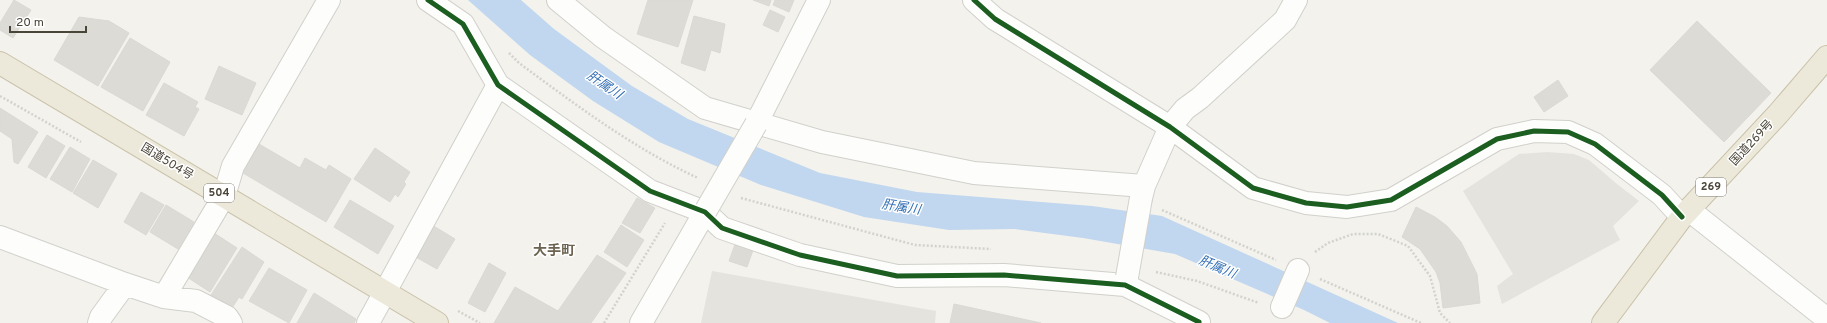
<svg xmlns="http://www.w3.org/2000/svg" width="1827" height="323" font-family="Overpass,'Noto Sans JP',sans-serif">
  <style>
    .parking { fill: #e5e3de }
    .water { fill: #c0d7ef }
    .building { fill: #dddbd6; stroke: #dbd9d3 }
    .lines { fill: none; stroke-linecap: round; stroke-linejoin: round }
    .minor-casing { stroke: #d1d0cb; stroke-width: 24 }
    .highway-casing { stroke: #cac2a9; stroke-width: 24 }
    .path { stroke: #d3d2cc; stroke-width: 2.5; stroke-dasharray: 2 2; stroke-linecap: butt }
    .minor { stroke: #fdfdfc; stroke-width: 22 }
    .highway { stroke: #ece9db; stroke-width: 22 }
    .minor-bridge-casing { stroke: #d1d0cb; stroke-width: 24; stroke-linecap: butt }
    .minor-bridge { stroke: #fdfdfc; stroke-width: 22 }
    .cycleway-casing { stroke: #fff; stroke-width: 8 }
    .cycleway { stroke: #1b5e20; stroke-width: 5 }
    .labels { text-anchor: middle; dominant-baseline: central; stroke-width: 3; stroke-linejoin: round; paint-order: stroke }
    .shield { fill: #fff; stroke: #807d74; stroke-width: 1 }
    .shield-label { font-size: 11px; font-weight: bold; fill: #4a4539 }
    .street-label { font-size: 12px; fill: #4a4539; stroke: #fff }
    .water-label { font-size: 13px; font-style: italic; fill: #336fb5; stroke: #fff }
    .quarter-label { font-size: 14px; font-weight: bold; fill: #6c6450; stroke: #fff }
  </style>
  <rect width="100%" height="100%" fill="#f3f2ed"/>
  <!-- parking -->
  <path class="parking" d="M1547 152 1574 154 1589 160 1617 184 1639 201 1613 226 1620 240 1502 304 1497 286 1513 274 1463 191 1519 154Z
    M712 271 936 311 935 323H701Z"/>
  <!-- water -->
  <path class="water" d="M468 0H521L554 29 632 86 688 119 820 173 917 192 1092 206 1162 216 1398 323H1330L1304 310 1175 254 1083 238 1015 229 949 230 864 217 761 185 659 142 593 101 530 55Z"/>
  <!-- building -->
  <path class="building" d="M14 0 31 10 13 38 0 30V23Z
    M648 0H693L678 47 637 34Z
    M753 0H771L769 6Z
    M775 0H794L789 12 773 5Z
    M770 10 785 17 778 32 763 25Z
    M694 16 725 24 720 53 711 50 705 71 681 63Z
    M79 17 109 21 129 33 98 86 54 60Z
    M1697 21 1771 93 1724 142 1650 70Z
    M130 38 170 62 143 111 101 87Z
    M219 66 256 83 242 115 205 99Z
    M1558 80 1568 96 1544 112 1534 97Z
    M164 83 198 102 195 107 199 109 184 136 146 115Z
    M0 108 38 132 18 164 14 162 12 139 0 131Z
    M47 135 65 146 46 178 28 167Z
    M259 144 300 168 305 158 326 170 329 165 351 179 326 222 243 173Z
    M70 147 90 159 72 192 50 179Z
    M375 148 410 172 404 182 406 184 398 197 395 194 390 202 354 179Z
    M93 160 117 174 98 208 73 193Z
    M141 192 164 205 146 235 124 222Z
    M637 198 655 208 640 233 622 223Z
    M350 200 394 226 378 254 334 227Z
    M166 205 194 222 178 249 150 232Z
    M1416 207 1435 217 1447 226 1461 242 1477 274 1480 303 1443 308 1440 283 1436 272 1420 249 1402 237Z
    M432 225 455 239 437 269 414 256Z
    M621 225 644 240 627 267 604 252Z
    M214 233 237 248 210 292 187 277Z
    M738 236 756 242 747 267 729 261Z
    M242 247 264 262 242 299 239 297 232 308 211 295Z
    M597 255 626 273 591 323H494L515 287 558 311Z
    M489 263 506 273 485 312 468 303Z
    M269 268 307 290 289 323 249 301Z
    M314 293 356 319 354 323H297Z
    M954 304 1041 323H950Z"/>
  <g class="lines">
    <!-- minor casing -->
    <g class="minor-casing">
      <path id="minor" d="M428 0 463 24 498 85 650 191 705 212 722 228 800 255 897 276 1004 275 1125 285 1199 322
        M558 0 603 37 705 108 822 142 974 173 1144 186
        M974 0 995 19 1170 127 1253 188 1306 203 1347 207 1391 200 1497 139 1534 131 1568 132 1595 144 1662 195 1682 217
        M756 124 819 0
        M1141 198 1144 186 1170 127 1185 109 1200 98 1285 20 1296 0
        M1689 210 1827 319
        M0 237 125 284 164 297 196 301 227 317 231 323
        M164 297 224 196 233 166 329 0
        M1282 307 1298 270
        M99 323 101 317 125 284
        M368 323 498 85
        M641 323 705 212"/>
    </g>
    <!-- highway casing -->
    <g class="highway-casing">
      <path id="highway" d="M0 63 437 323
        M1603 323 1682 217 1778 114 1827 57"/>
    </g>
    <!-- path -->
    <path class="path" d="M509 53 519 63C576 105 633 148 698 178
      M0 96 81 142
      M741 198 915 245 991 249
      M1162 210 1276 260
      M1315 252 1328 243 1353 234H1378L1408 246 1430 276 1440 313 1450 323
      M1156 272 1197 281 1259 303
      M1320 279 1421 323
      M458 311 480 323
      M604 323 665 223"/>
    <!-- minor -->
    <use href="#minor" class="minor"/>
    <!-- highway -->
    <use href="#highway" class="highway"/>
    <!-- minor-bridge casing -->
    <g class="minor-bridge-casing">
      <path id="minor-bridge" d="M705 212 756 124
        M1127 277 1141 198"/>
    </g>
    <!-- minor-bridge -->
    <use href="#minor-bridge" class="minor-bridge"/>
    <!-- cycleway casing -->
    <g class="cycleway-casing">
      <path id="cycleway" d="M428 0 463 24 498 85 650 191 705 212 722 228 800 255 897 276 1004 275 1125 285 1199 322
        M974 0 995 19 1170 127 1253 188 1306 203 1347 207 1391 200 1497 139 1534 131 1568 132 1595 144 1662 195 1682 217"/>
    </g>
    <!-- cycleway -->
    <use href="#cycleway" class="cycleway"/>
  </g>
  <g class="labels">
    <!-- shield labels -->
    <g class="shield">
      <rect x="1696" y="178" width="30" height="18" rx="3"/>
      <rect x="204" y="184" width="30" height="18" rx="3"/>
    </g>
    <g class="shield-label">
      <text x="1711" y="187">269</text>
      <text x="219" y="193">504</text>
    </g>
    <!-- street labels -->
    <g class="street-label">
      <text transform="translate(1752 143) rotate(-47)">国道269号</text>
      <text transform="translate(167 162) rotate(31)">国道504号</text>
    </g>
    <!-- water labels -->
    <g class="water-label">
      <text transform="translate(604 86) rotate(34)">肝属川</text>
      <text transform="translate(901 208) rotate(9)">肝属川</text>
      <text transform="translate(1217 268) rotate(23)">肝属川</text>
    </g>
    <!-- quarter labels -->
    <g class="quarter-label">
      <text x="554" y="251">大手町</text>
    </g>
  </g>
  <!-- scale -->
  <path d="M10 26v6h76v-6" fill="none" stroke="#4a4539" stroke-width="2"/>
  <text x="16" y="26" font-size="12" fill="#4a4539" stroke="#ffffff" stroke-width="3" paint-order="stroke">20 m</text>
</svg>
